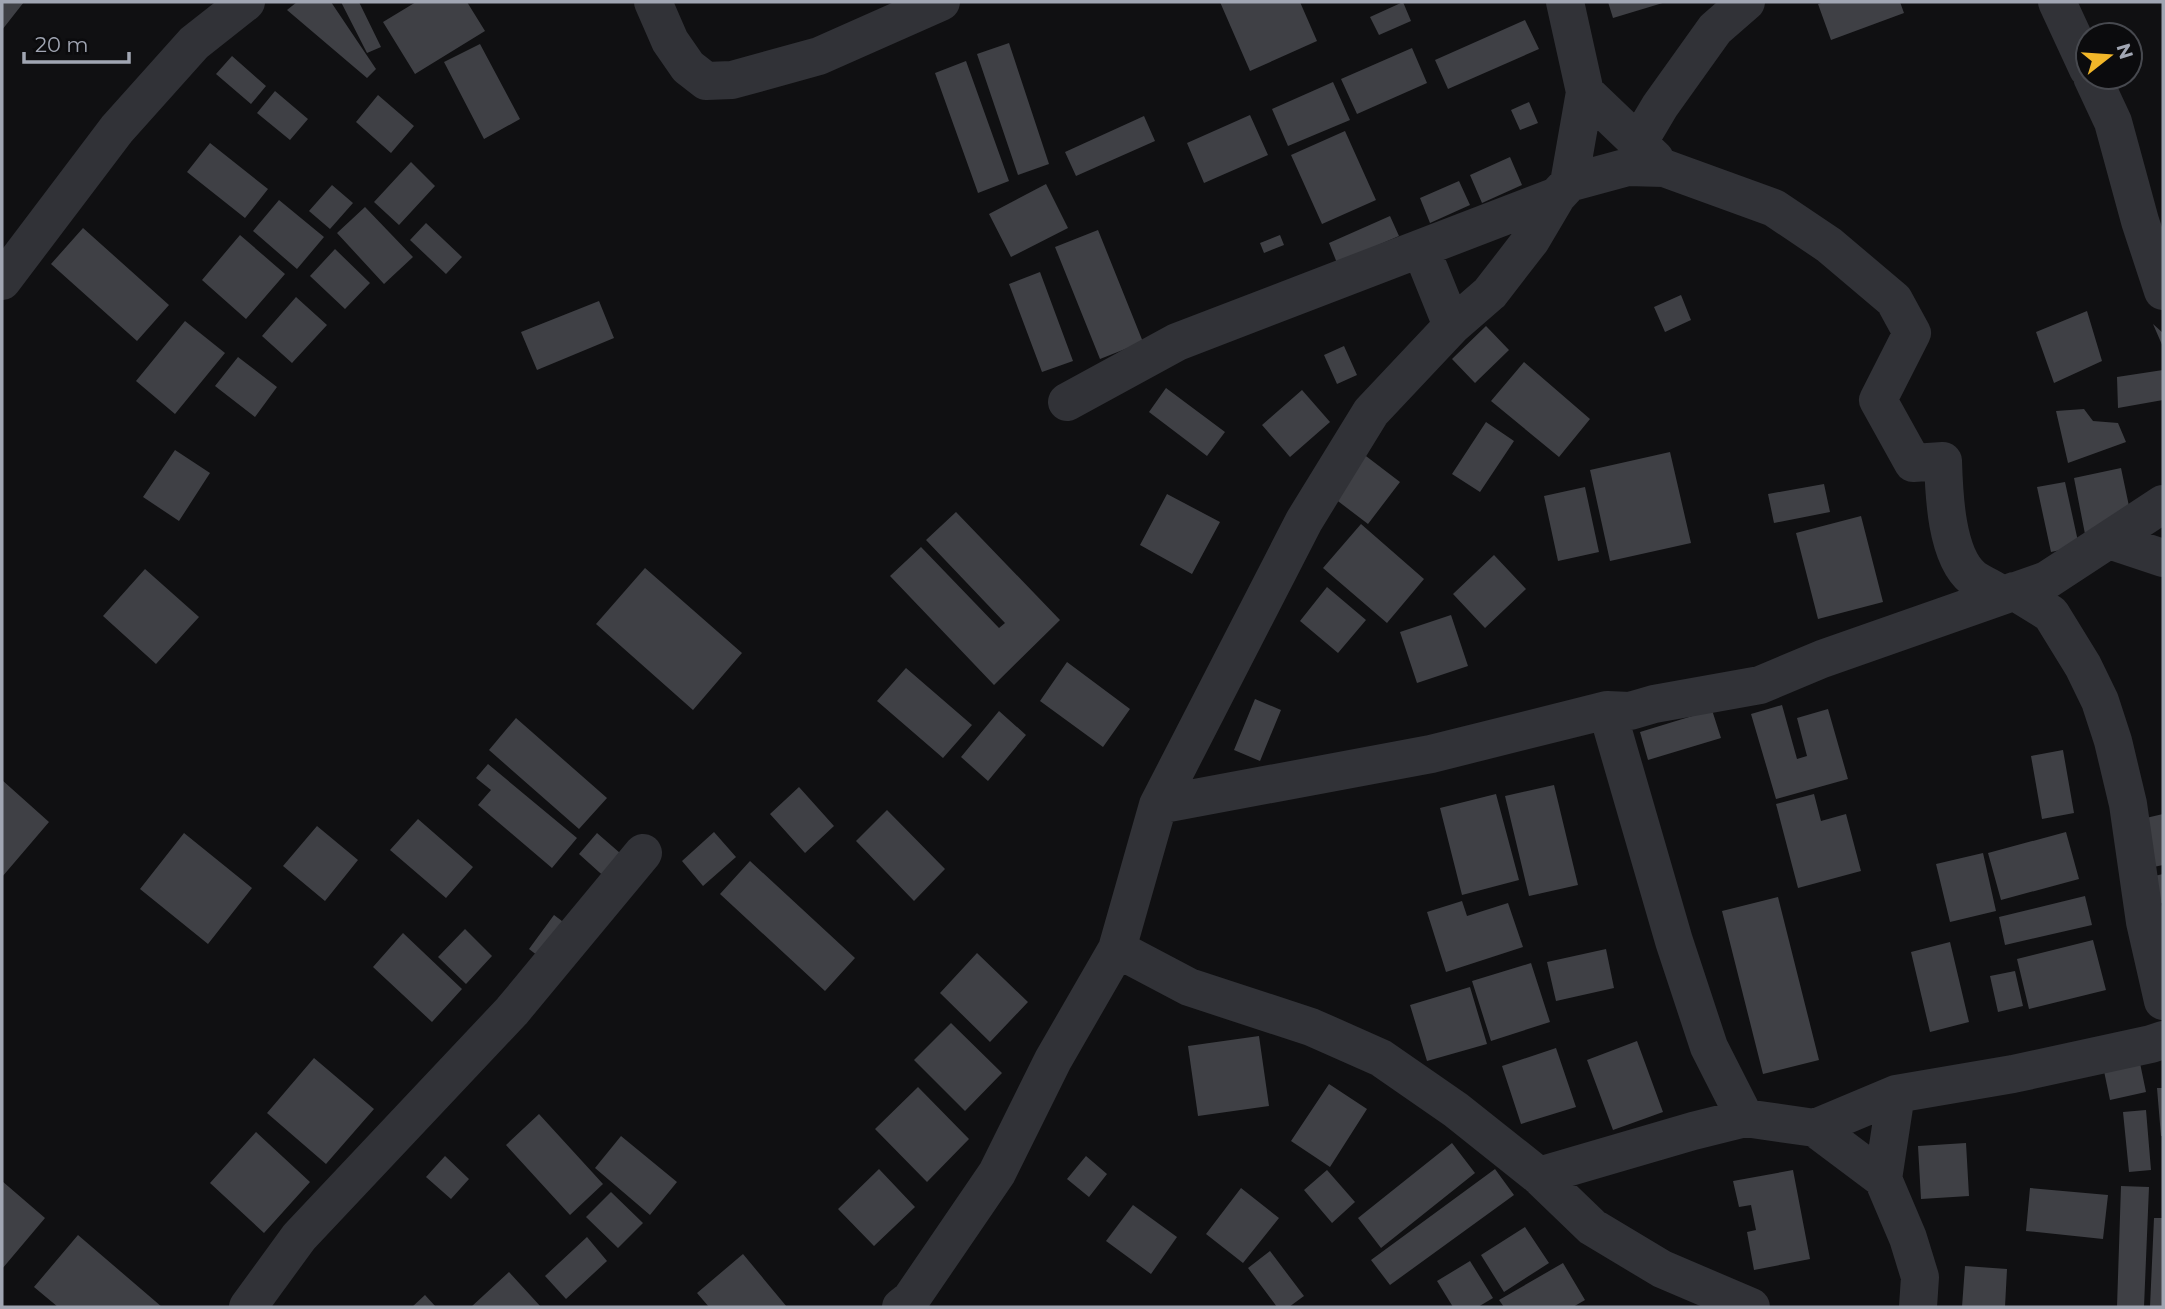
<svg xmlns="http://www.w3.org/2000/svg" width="2165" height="1309" font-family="Montserrat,sans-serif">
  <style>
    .building { fill: #3f4045 }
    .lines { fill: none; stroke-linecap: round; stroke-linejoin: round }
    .minor { stroke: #313237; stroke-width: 38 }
  </style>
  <rect width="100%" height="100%" fill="#101012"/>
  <!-- building -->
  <path class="building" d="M2 2H24L2 30Z
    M297 2H331L376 69 367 78 287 10Z
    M341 2H359L381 47 367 53Z
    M416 2H467L485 31 415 74 383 22Z
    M1220 2H1300L1317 41 1250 71Z
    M1403 2 1411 21 1379 35 1370 17Z
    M1608 2H1666L1613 18Z
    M1824 2H1900L1904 13 1831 40 1818 4Z
    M1525 20 1539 49 1448 89 1435 60Z
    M1009 43 1049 164 1018 175 977 54Z
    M480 44 520 119 484 139 444 62Z
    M1412 48 1427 83 1357 114 1341 79Z
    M232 56 266 86 251 104 216 74Z
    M966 61 1009 181 978 193 935 73Z
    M1333 82 1350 120 1288 146 1272 109Z
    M275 91 308 119 290 140 257 113Z
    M378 95 414 126 391 153 356 122Z
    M1529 102 1538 123 1520 130 1511 110Z
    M1250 115 1268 155 1204 183 1187 143Z
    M1144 116 1155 141 1076 176 1065 152Z
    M1345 131 1376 200 1322 224 1291 155Z
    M210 143 268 189 245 218 187 172Z
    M1510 157 1522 185 1482 203 1470 175Z
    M411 162 435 186 399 225 374 202Z
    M1459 181 1470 205 1430 223 1420 198Z
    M1046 184 1068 228 1011 257 989 214Z
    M332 185 353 203 330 229 309 211Z
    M279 200 324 237 297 269 253 231Z
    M365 207 413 257 384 284 337 233Z
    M1390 216 1399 236 1337 263 1329 243Z
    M426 223 462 257 446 274 410 240Z
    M83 228 169 305 137 341 51 264Z
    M1098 230 1143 342 1100 359 1055 247Z
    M240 235 285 274 246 319 202 280Z
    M1280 235 1284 245 1264 253 1260 243Z
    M335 249 370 283 345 309 310 276Z
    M1040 272 1073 361 1042 372 1009 284Z
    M1681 295 1691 320 1665 332 1654 307Z
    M296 297 327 325 292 363 262 336Z
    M599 301 614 338 537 370 521 332Z
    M2087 311 2102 361 2054 383 2036 332Z
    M185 321 225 353 175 414 136 381Z
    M2153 324 2163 333V347Z
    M1486 326 1509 350 1475 383 1452 359Z
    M1344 346 1357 375 1337 384 1324 355Z
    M238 357 277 387 255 417 215 386Z
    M1524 362 1590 419 1559 457 1491 401Z
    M2163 370V400L2118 408 2117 377Z
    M1166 388 1225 432 1207 456 1149 412Z
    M1302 390 1330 422 1290 457 1262 425Z
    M2084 409 2093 421 2118 423 2126 442 2068 463 2056 411Z
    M1486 422 1514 441 1480 492 1452 474Z
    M175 450 210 473 179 521 143 497Z
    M1670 452 1691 543 1610 561 1590 470Z
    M1362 453 1400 482 1368 524 1330 495Z
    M2121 468 2134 530 2086 539 2074 478Z
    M2065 482 2079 546 2051 552 2037 487Z
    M1824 484 1830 512 1774 523 1768 494Z
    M1585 487 1599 552 1558 561 1544 496Z
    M1167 494 1220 522 1192 574 1140 545Z
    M956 512 1060 620 994 685 890 576 921 547 999 628 1005 623 926 540Z
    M1861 516 1883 602 1818 619 1796 533Z
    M1361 524 1424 579 1387 623 1323 568Z
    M1494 555 1526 589 1485 628 1453 594Z
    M645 568 742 653 693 710 596 624Z
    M145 569 199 617 156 664 103 616Z
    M1327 587 1366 620 1338 653 1300 621Z
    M1451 615 1468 666 1417 683 1400 632Z
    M1067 662 1130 709 1103 747 1040 701Z
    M906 668 972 725 943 758 877 701Z
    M1255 699 1281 710 1260 761 1234 750Z
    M1782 705 1797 759 1807 756 1797 718 1828 709 1848 779 1776 799 1751 714Z
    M1712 710 1721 738 1648 760 1640 732Z
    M999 711 1026 735 988 781 961 757Z
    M516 718 607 798 579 829 489 750Z
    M2063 750 2074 813 2042 819 2031 756Z
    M488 764 577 838 552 868 478 805 491 790 476 778Z
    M2 780 49 822 2 877Z
    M1554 785 1578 885 1529 896 1505 796Z
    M799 787 834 826 805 853 770 814Z
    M1496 794 1519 880 1462 895 1440 808Z
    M1814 794 1821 821 1846 814 1861 871 1798 888 1776 804Z
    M887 810 945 869 914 901 856 841Z
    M2163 814V865L2144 869 2146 818Z
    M418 819 473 867 446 898 390 850Z
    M317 826 358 860 325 901 283 866Z
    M714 832 736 857 703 886 682 861Z
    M2066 832 2079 879 2001 900 1988 853Z
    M184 833 252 888 208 944 140 889Z
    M597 833 628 860 609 881 579 854Z
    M1983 853 1996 911 1950 922 1936 864Z
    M750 861 855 958 825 991 720 894Z
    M2163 874V903L2156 904 2150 877Z
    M2085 896 2092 925 2005 945 1999 917Z
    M1778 897 1819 1060 1763 1074 1722 911Z
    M1462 901 1467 916 1508 903 1523 947 1446 972 1427 912Z
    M554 915 566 924 542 959 529 949Z
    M465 929 492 956 466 984 438 957Z
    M403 933 462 989 432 1022 373 967Z
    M2093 940 2106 990 2029 1009 2017 959Z
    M1950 942 1969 1022 1930 1032 1911 952Z
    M1606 949 1614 988 1556 1001 1547 962Z
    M977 953 1028 1002 990 1042 940 993Z
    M1531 963 1550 1022 1491 1041 1472 981Z
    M2015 971 2023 1006 1998 1012 1990 976Z
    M1470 987 1487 1044 1427 1061 1410 1005Z
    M951 1023 1002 1073 965 1111 914 1060Z
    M1259 1036 1269 1106 1198 1116 1188 1046Z
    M1637 1041 1663 1112 1613 1130 1587 1060Z
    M1556 1048 1576 1107 1521 1124 1502 1066Z
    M314 1058 374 1109 326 1164 267 1113Z
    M2140 1063 2146 1092 2110 1100 2104 1071Z
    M1329 1084 1367 1109 1330 1167 1291 1141Z
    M918 1087 969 1139 927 1182 875 1129Z
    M2157 1088H2163V1136H2161Z
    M2146 1110 2151 1170 2129 1172 2123 1112Z
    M539 1114 603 1184 570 1215 506 1145Z
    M256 1132 310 1182 264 1233 210 1183Z
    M621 1136 677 1182 650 1215 595 1168Z
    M1452 1143 1475 1173 1381 1248 1358 1218Z
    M1966 1143 1969 1196 1921 1199 1918 1146Z
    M445 1156 469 1179 451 1199 426 1177Z
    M1086 1156 1107 1174 1089 1197 1067 1179Z
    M879 1169 915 1207 874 1246 838 1209Z
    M1495 1169 1514 1195 1390 1285 1371 1260Z
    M1327 1170 1355 1202 1332 1223 1304 1190Z
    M1793 1170 1810 1259 1754 1270 1747 1232 1756 1230 1751 1205 1739 1207 1733 1181Z
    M2 1181 45 1218 2 1269Z
    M2121 1186 2149 1187 2144 1307H2117Z
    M1241 1188 1279 1218 1243 1263 1206 1234Z
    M2030 1188 2108 1195 2103 1239 2026 1231Z
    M611 1192 643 1223 618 1248 586 1217Z
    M1133 1205 1177 1237 1151 1274 1106 1241Z
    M2154 1218H2163V1307H2150Z
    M1525 1227 1549 1263 1504 1292 1481 1255Z
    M78 1235 162 1307H58L34 1287Z
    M587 1237 607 1261 566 1299 545 1276Z
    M1270 1251 1304 1296 1289 1307H1277L1248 1268Z
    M743 1254 787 1307H709L697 1293Z
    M1470 1261 1493 1298 1478 1307H1453L1437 1281Z
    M1563 1263 1585 1300 1573 1307H1504L1499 1300Z
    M1965 1266 2007 1269 2005 1307H1962Z
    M509 1272 541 1307H471Z
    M425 1295 436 1307H412Z"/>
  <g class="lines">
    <!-- minor -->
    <path class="minor" d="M653 2 670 41 688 67 706 81 732 80 819 56 941 2
      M2057 2 2088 69
      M2092 77 2113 122 2140 221 2163 291
      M1585 92 1655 159
      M1638 143 1660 106 1715 29 1746 2
      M1569 183 1628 167 1664 168 1774 208 1829 245 1894 300 1912 333 1878 400 1913 463 1943 461C1944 494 1946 556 1973 578 1982 584 1993 589 2002 595
      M1421 249 1452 326
      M2 281 117 129 194 43 246 2
      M1067 402 1177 342 1557 196
      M2109 540 2163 558
      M2014 591 2051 614 2083 666 2100 701 2113 741 2128 804 2145 922 2163 1001
      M1607 710 1630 711 1654 704 1760 685 1822 659 2047 580 2163 504
      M1158 805 1431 754 1607 710 1674 941 1709 1047 1745 1118
      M1117 949 1189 987 1311 1027 1381 1058 1456 1110 1539 1176 1592 1227 1662 1269 1751 1307
      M1896 1094 1883 1179 1908 1238 1920 1277 1918 1307
      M1815 1128 1896 1094 2013 1074 2151 1044 2163 1040
      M1539 1176 1693 1131 1745 1118 1815 1128 1883 1179
      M248 1307 299 1237 512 1011 643 853
      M901 1307 911 1299 997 1173 1053 1060 1117 949 1158 805 1304 521 1371 412 1452 326 1490 293 1531 240 1557 196 1569 183 1585 92 1565 2"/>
  </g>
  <!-- border -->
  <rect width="2165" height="1309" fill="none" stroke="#a1a6b3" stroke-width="7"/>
  <!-- north arrow -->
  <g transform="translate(2109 56) rotate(73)"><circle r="33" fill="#0b0b0d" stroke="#47494f" stroke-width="2"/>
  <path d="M0-5L12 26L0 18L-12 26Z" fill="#f2b729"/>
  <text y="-10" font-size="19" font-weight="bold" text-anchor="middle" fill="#a1a6b3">N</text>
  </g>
  <!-- scale -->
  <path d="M24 52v10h105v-10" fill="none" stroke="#a1a6b3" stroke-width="3.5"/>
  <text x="35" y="52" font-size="21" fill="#a1a6b3" stroke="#0b0b0d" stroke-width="5" paint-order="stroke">20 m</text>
</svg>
